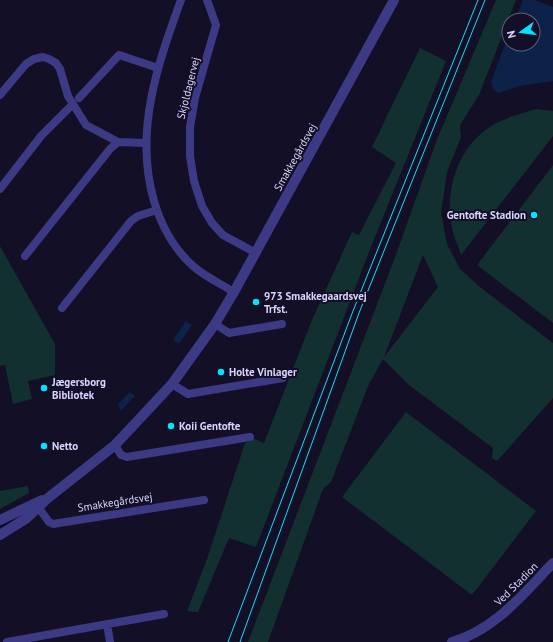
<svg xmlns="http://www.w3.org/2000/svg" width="553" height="642" font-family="'PT Sans',sans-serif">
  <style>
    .green { fill: #12302f; fill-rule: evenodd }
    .water { fill: #0c2248 }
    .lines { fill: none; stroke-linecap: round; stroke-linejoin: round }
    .minor { stroke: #3d3a85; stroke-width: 8 }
    .tertiary { stroke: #3d3a85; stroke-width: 10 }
    .tram { stroke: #00e5ff; stroke-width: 1 }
    .poi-dot { fill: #00e5ff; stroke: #130f26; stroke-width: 1.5 }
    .labels { text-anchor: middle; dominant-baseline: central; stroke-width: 4; stroke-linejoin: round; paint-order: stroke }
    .street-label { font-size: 11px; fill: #d9d4ff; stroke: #130f26 }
    .poi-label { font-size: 11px; font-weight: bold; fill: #d9d4ff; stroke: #130f26; text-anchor: start }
  </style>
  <rect width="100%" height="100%" fill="#130f26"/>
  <!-- green -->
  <path class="green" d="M496 0H516L479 95 460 125 461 137 447 172 441 213 447 244 460 269 480 287 553 343V398L497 461 492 458 493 448 409 385 383 359 369 384 331 482 323 489 268 642H248L397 252 436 142ZM423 255 438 287 384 357Z
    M420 48 446 61 367 257 256 547 229 538 198 612 187 611 207 559 245 443 255 439 264 443 312 320 352 232 359 235 396 163 372 147Z
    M536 109 553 111V136L461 255C459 248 455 240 453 232 443 193 457 146 493 125 506 117 521 114 536 109Z
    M553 165V323L477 265Z
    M0 246 55 344V375L28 381 32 399 13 404 5 365 0 366Z
    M406 412 536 511 472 595 342 497Z
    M28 486 29 493 0 509V491Z"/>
  <!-- water -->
  <path class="water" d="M523 0H535L553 7V81L520 86 498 93 493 89 491 82 509 34V44H533V20H515Z
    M186 321 192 325 179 344 173 340Z
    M130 392 135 396 121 411 118 404Z"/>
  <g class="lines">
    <!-- minor -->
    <path class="minor" d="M181 0C157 66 134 132 154 201 161 225 174 249 193 266 204 276 221 284 234 292
      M207 0 216 25 195 98 190 127V156L194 181 202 206 212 223 223 235 256 253
      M0 95 26 64 34 59 43 57 49 59 56 63 60 69 68 96 86 125 118 142
      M79 98 119 55 158 68
      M0 189 41 136 72 105
      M25 256 110 149 118 142 145 143
      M62 308 131 221 138 216 157 210
      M215 324 229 333 282 324
      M172 384 188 394 283 378
      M115 445 121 455 127 457 250 437
      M38 507 49 522 53 524 204 500
      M107 624 110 642
      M7 642 164 614"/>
    <!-- tertiary -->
    <path class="tertiary" d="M0 520 42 500
      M0 535 27 518 48 498 115 445 172 384 215 324 234 292 394 0
      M452 642C495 630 523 594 553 563"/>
    <!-- tram -->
    <path class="tram" d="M228 642 353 311 478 0
      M240 642 359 313 485 0"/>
  </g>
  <!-- markers -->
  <g class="poi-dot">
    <circle cx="534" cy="215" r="4"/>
    <circle cx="256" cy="302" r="4"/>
    <circle cx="221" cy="372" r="4"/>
    <circle cx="44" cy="388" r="4"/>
    <circle cx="171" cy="426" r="4"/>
    <circle cx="44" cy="446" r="4"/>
  </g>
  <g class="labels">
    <!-- street labels -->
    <g class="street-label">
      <text transform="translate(188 88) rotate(-76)">Skjoldagervej</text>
      <text transform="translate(295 157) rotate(-61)">Smakkegårdsvej</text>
      <text transform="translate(115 502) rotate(-9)">Smakkegårdsvej</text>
      <text transform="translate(516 584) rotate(-45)">Ved Stadion</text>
    </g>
    <!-- poi labels -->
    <g class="poi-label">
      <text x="526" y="215" text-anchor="end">Gentofte Stadion</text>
      <text x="264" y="296">973 Smakkegaardsvej<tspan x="264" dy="13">Trfst.</tspan></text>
      <text x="229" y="372">Holte Vinlager</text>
      <text x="52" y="382">Jægersborg<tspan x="52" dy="13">Bibliotek</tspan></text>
      <text x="179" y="426">Koii Gentofte</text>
      <text x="52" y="446">Netto</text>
    </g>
  </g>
  <!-- north arrow -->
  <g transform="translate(521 32) rotate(256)"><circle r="19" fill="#130f26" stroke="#625e7d"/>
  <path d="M0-3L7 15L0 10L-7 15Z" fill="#00e5ff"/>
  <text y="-6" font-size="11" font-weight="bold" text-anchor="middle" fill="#d9d4ff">N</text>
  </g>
</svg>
